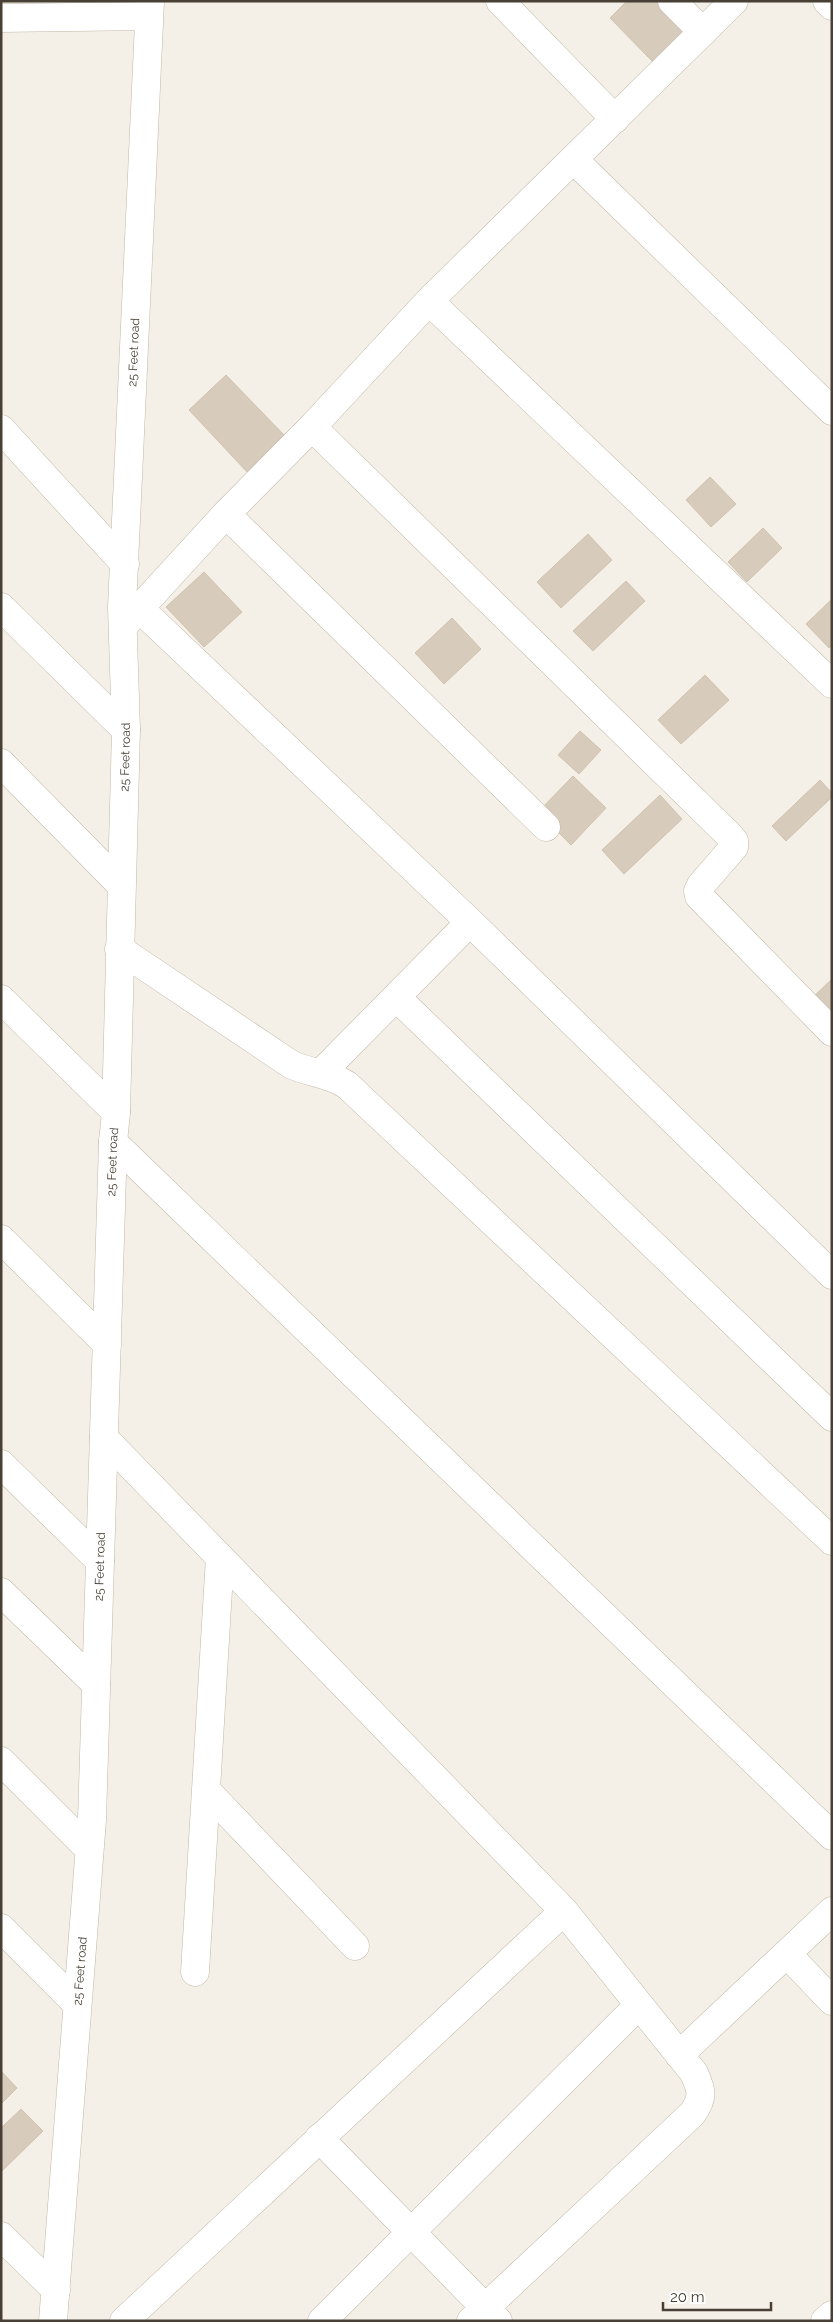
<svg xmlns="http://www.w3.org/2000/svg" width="833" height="2322" font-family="Raleway,sans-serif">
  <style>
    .building { fill: #d7cbbb; stroke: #d2c2ae }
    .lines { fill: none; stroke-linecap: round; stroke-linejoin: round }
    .minor-casing { stroke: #c1b7a8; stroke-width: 29 }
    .tertiary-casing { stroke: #c1b7a8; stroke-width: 29 }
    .minor { stroke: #fff; stroke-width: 28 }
    .tertiary { stroke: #fff; stroke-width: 28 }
    .labels { text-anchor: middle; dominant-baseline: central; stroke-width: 4; stroke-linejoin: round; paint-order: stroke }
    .street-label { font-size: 12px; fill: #484035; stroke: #fff }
  </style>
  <rect width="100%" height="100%" fill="#f5f0e7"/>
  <!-- building -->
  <path class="building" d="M627 1H660L686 29 652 61 610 18Z
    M226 375 286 437 248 473 189 410Z
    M710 477 736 504 711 527 686 500Z
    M763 528 782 548 747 582 728 562Z
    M588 534 612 560 561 608 537 582Z
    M204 572 242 612 204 647 166 607Z
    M626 581 645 601 593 651 573 631Z
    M832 599V645L829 648 806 624Z
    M452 618 481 649 444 684 415 653Z
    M705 675 729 700 681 744 658 720Z
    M580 731 601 750 579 774 558 755Z
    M573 776 606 808 571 845 538 812Z
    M820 780 832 793V797L786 841 772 826Z
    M660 795 682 819 624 874 602 850Z
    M832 979V1021L811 999Z
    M1 2071 17 2088 1 2104Z
    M21 2109 43 2131 1 2172V2128Z"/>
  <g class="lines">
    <!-- minor casing -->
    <g class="minor-casing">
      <path id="minor" d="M500 1 615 119
        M672 1 703 32
        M827 1 832 6
        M1 18 149 16
        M574 160 832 411
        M429 301 832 684
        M312 427 729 835 734 841V847L701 885 698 891 699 896 832 1032
        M1 429 125 564
        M226 514 546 827
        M1 607 126 730
        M139 608 470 922 832 1275
        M127 622 226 514 312 427 429 301 734 1
        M1 763 121 885
        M119 949 292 1065C311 1073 330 1074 347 1085L832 1541
        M396 997 832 1417
        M1 999 116 1112
        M321 1073 470 922
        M113 1142 832 1836
        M1 1239 107 1344
        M104 1438 564 1911 124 2321
        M1 1464 100 1561
        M1 1592 96 1684
        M1 1761 89 1849
        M206 1790 355 1946
        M1 1928 77 2004
        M787 1954 832 2001
        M195 1972 220 1557
        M679 2055 832 1911
        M319 2138 498 2321
        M1 2236 56 2290
        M322 2321 639 2005
        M471 2321 692 2114C704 2097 702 2091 694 2073L564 1911
        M825 2321 832 2315"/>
    </g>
    <!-- tertiary casing -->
    <g class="tertiary-casing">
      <g id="tertiary">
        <path id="s1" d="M53 2321 92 1820 113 1142 116 1112 126 730 122 607 150 1"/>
      </g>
    </g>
    <!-- minor -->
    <use href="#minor" class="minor"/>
    <!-- tertiary -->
    <use href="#tertiary" class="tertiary"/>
  </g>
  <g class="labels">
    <!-- street labels -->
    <g class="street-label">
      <text stroke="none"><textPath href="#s1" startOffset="1971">25 Feet road</textPath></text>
      <text stroke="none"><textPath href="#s1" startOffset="1566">25 Feet road</textPath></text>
      <text stroke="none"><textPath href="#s1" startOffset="1161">25 Feet road</textPath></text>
      <text stroke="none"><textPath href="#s1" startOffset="756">25 Feet road</textPath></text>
      <text stroke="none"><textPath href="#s1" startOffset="351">25 Feet road</textPath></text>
    </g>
  </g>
  <!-- border -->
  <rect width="833" height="2322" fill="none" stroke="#484035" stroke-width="5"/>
  <!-- scale -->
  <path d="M663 2302v8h108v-8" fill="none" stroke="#484035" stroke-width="2.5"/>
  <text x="670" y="2302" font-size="15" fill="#484035" stroke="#ffffff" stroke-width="4" paint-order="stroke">20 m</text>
</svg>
